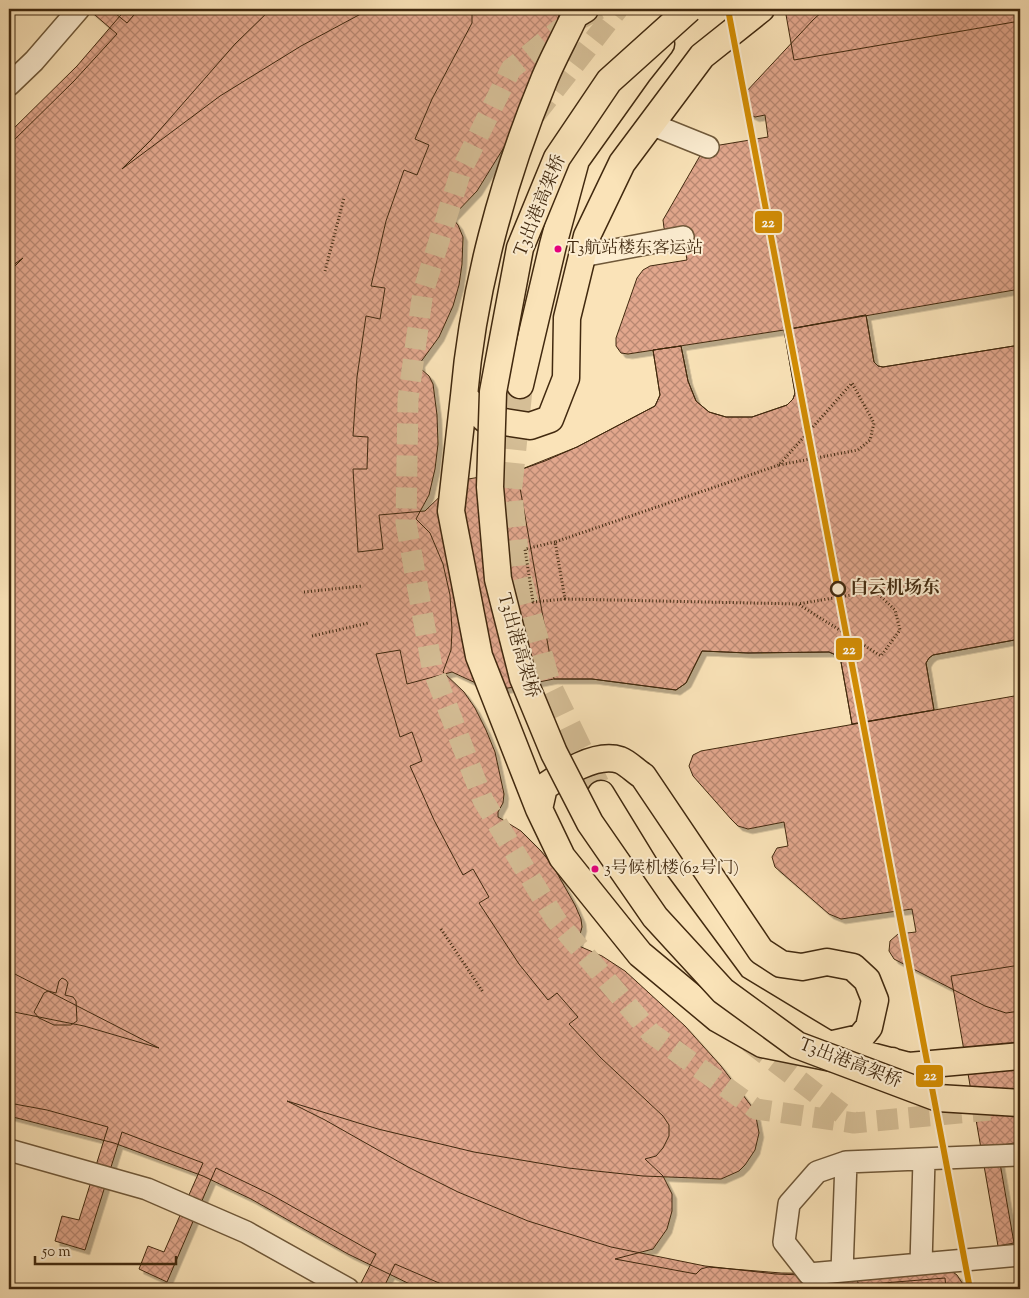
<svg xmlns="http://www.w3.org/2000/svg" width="1029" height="1298" font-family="'Sorts Mill Goudy','Noto Serif SC',serif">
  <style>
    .building { fill: url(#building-cross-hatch); stroke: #41290f; filter: url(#shadow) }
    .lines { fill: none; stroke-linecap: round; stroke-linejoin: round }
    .minor-tunnel { stroke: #d5be96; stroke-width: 21; stroke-dasharray: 21 11; stroke-linecap: butt }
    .major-tunnel { stroke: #d5be96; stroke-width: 26; stroke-dasharray: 26 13; stroke-linecap: butt }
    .minor-casing { stroke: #6f5839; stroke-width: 24 }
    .major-casing { stroke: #41290f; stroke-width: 29 }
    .path { stroke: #41290f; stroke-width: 3; stroke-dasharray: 1 2.5; stroke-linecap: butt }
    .minor { stroke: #fcedd1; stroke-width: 21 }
    .major { stroke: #fae3b8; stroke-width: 26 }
    .major-bridge-casing { stroke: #41290f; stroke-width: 29; stroke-linecap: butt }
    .major-bridge { stroke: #fae3b8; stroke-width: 26 }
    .metro-1-casing { stroke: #fcedd1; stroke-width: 10 }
    .metro-1 { stroke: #d38d03; stroke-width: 6 }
    .bus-dot { fill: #e5007d; stroke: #fcedd1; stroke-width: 2 }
    .stop-dot { fill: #fcedd1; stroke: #41290f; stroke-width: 2.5 }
    .labels { text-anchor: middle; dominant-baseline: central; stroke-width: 4; stroke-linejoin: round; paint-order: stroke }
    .bus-label { font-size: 17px; fill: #41290f; stroke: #fcedd1; text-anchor: start }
    .street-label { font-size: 18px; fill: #41290f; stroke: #fcedd1 }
    .stop-label { font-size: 18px; font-weight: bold; fill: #41290f; stroke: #fcedd1; text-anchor: start }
    .line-badge { stroke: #fcedd1; stroke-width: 2 }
    .badge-label { font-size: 14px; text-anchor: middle; font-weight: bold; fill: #fff }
  </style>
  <defs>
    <pattern id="building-cross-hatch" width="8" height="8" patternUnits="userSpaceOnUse" patternTransform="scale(1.25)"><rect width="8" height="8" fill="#e2a78d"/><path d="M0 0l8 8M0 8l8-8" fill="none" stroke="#b98872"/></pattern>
    <filter id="shadow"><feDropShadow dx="4.5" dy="4.5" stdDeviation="0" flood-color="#0004"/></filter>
  </defs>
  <rect width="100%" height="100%" fill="#fae3b8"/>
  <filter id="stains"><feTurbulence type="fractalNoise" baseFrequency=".004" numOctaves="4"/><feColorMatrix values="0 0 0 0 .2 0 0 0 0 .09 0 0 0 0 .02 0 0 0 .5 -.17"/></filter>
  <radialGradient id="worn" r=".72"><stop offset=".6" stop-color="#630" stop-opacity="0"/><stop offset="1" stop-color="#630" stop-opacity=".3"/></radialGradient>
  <!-- building -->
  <path class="building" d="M88 9H110L127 23 139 9H472V23L432 99 415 139 429 145 417 175 404 170 386 221 371 286 385 288 380 319 366 316 357 377 353 436 368 437 367 469H353L358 552 383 549 379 515 425 511 456 481 517 471 545 461 577 447 655 406 660 395 653 350 681 346 688 381 696 401 709 412 726 417H752L787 405 793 399 795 393 784 330 866 315 874 362 878 366 883 367 1020 345V639L933 655 929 658 926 663 934 710 852 724 841 662 838 656 829 652 748 653 702 651 686 683 676 690 592 679H554L493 691 452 672 407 684 400 650 376 654 400 737 412 732 422 761 410 766 434 820 463 875 473 869 489 897 479 903 519 964 548 1000 557 993 578 1017 569 1024 601 1058 663 1116 669 1125V1136L663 1148 656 1156 645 1159 663 1176 672 1194V1211L667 1229 653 1249 615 1259 696 1274 701 1269 708 1267 781 1273 848 1274 856 1278 859 1285 945 1278 946 1289H453L395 1264 383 1289H358L376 1254 270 1194 216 1168 167 1282 139 1269 148 1246 164 1252 203 1163 122 1132 85 1250 55 1241 62 1216 79 1220 108 1127 47 1110 9 1103V145L74 81 117 34Z
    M126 9H271L235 44 151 140 122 169 220 96 301 46 370 9H561L546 54 506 144 477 191 453 216V219L458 225 463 237 462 264 459 285 453 306 439 337 420 363 421 369 429 376 433 384 437 415 438 444 435 469 429 495 416 519 430 533 443 564 450 595 452 630 451 650 443 672 464 692 475 708 486 730 495 752 504 794 503 803 498 812V817L521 831 541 851 553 866 575 905 581 919 582 927 578 942 579 946 602 956 625 971 685 1026 721 1066 752 1107 756 1117 759 1133 755 1150 745 1165 739 1171 721 1179 643 1176 568 1168 474 1152 378 1129 287 1101 325 1120 408 1167 458 1192 528 1221 611 1247 705 1266 776 1274 802 1275 950 1270 957 1275 966 1289H420L348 1254 251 1199 203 1176 114 1143 9 1116V1011L84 1026 159 1048 9 971V272L23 258 9 268V133L77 66Z
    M785 9H1020V21L794 60Z
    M825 9H1020V289L784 330 628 354 621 353 616 346V338L637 278 643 270 650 266 687 260 683 237 669 235 664 228 663 220 701 154 708 147 768 137 765 115 755 117 747 113 742 104 745 93 813 20Z
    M866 315 874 362 878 366 883 367 1020 345V639L933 655 929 658 926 663 934 710 852 724 841 662 838 656 829 652 748 653 702 651 686 683 676 690 592 679H554L517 471 577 447 655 406 660 395 653 350 681 346 688 381 696 401 709 412 726 417H752L787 405 793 399 795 393 784 330Z
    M1020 695V1011L1006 1013 985 1006 894 959 889 951 890 941 898 934 916 932 912 909 841 919 829 914 775 867 772 857 777 848 788 846 784 822 748 829 738 826 731 819 693 776 689 766 693 755 701 751Z
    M1020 965V1142L997 1146 1014 1243 998 1246 951 976Z
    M62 978 66 980 68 983 65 995 73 997 76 1001 77 1021 71 1025H54L39 1018 34 1012 44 993 48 991 56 993 59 981Z"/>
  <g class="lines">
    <!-- minor-tunnel -->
    <path class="minor-tunnel" d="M599 9 559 30 511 69 461 171 423 292 408 399 406 523 432 667 483 800 556 920 651 1033 756 1109 854 1123 990 1110
      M535 115 618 9
      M749 1042 852 1121"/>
    <!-- major-tunnel -->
    <path class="major-tunnel" d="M520 385 509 490 518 575 548 685 601 794"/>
    <!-- minor casing -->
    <g class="minor-casing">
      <path id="minor" d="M9 85 34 61 79 9
        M651 124 708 147
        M582 256 683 237
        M9 1150 147 1189 246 1232 348 1289
        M1020 1155 846 1162 817 1172 789 1204 784 1242 809 1274 1020 1255
        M921 1264 924 1160
        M842 1271 846 1162"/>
    </g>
    <!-- major casing -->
    <g class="major-casing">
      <path id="major" d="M585 9 575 15C565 37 553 58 544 80 503 179 473 290 464 396L485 419 530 426 550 419 566 378 567 318 587 236 622 163 702 56 761 9
        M520 385 553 245 576 160 638 73 661 44
        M464 396 451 511 479 656 539 809
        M601 794 653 879 733 987 829 1045 909 1066 1020 1056
        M829 1045 860 1038 869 1027 875 1000 867 980 853 967 827 962 802 967 781 964 761 951 643 776C636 772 628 763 620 760 596 752 563 774 544 787L539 809 562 857 640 954 718 1019 762 1044 842 1060 892 1061"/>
    </g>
    <!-- path -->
    <path class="path" d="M325 271 344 198
      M779 465 858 450 870 440 874 423 852 383 779 465 555 542 565 599 798 604 881 656 900 630 895 610 875 591 798 604
      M555 542 525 549 533 602 565 599
      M304 592 362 586
      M312 636 368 623
      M441 929 483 992"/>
    <!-- minor -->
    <use href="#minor" class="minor"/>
    <!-- major -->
    <use href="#major" class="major"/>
    <!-- major-bridge casing -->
    <g class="major-bridge-casing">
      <path id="major-bridge" d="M689 9 609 81 557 158 520 248 493 392 490 487 498 579 523 678 554 753 590 823 655 917 723 991 797 1045 938 1098 1020 1103"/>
    </g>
    <!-- major-bridge -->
    <use href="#major-bridge" class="major-bridge"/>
    <!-- metro-1 casing -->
    <g class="metro-1-casing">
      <path id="metro-1" d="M728 9 970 1289"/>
    </g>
    <!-- metro-1 -->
    <use href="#metro-1" class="metro-1"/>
  </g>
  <!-- markers -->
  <g class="bus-dot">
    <circle cx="558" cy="249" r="4.5"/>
    <circle cx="595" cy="869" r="4.5"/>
  </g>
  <circle class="stop-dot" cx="838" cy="589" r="7"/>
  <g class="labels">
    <!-- bus labels -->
    <g class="bus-label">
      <text x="567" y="249">T3航站楼东客运站</text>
      <text x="604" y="869">3号候机楼(62号门)</text>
    </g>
    <!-- street labels -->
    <g class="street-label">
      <text transform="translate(541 206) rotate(-68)">T3出港高架桥</text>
      <text transform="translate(517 646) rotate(74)">T3出港高架桥</text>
      <text transform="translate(850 1064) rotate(21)">T3出港高架桥</text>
    </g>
    <!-- stop labels -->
    <g class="stop-label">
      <text x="850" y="589">白云机场东</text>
    </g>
  </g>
  <g class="line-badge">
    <rect x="754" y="210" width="29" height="24" rx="5" fill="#d38d03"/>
    <rect x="835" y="637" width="28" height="24" rx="5" fill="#d38d03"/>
    <rect x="915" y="1064" width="29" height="24" rx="5" fill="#d38d03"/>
  </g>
  <g class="badge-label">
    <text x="768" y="227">22</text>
    <text x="849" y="654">22</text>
    <text x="930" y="1080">22</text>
  </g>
  <!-- margin -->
  <rect width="1029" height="1298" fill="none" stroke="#fae3b8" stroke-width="30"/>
  <rect x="10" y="10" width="1009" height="1278" fill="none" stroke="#41290f" stroke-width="2.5"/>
  <rect x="15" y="15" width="999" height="1268" fill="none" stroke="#41290f"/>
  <!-- scale -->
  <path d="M35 1256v8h141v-8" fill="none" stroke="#41290f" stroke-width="2.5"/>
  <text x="42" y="1256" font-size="15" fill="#41290f" stroke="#fcedd1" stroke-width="4" paint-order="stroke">50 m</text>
  <rect width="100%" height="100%" filter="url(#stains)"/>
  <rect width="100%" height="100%" fill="url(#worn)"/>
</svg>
